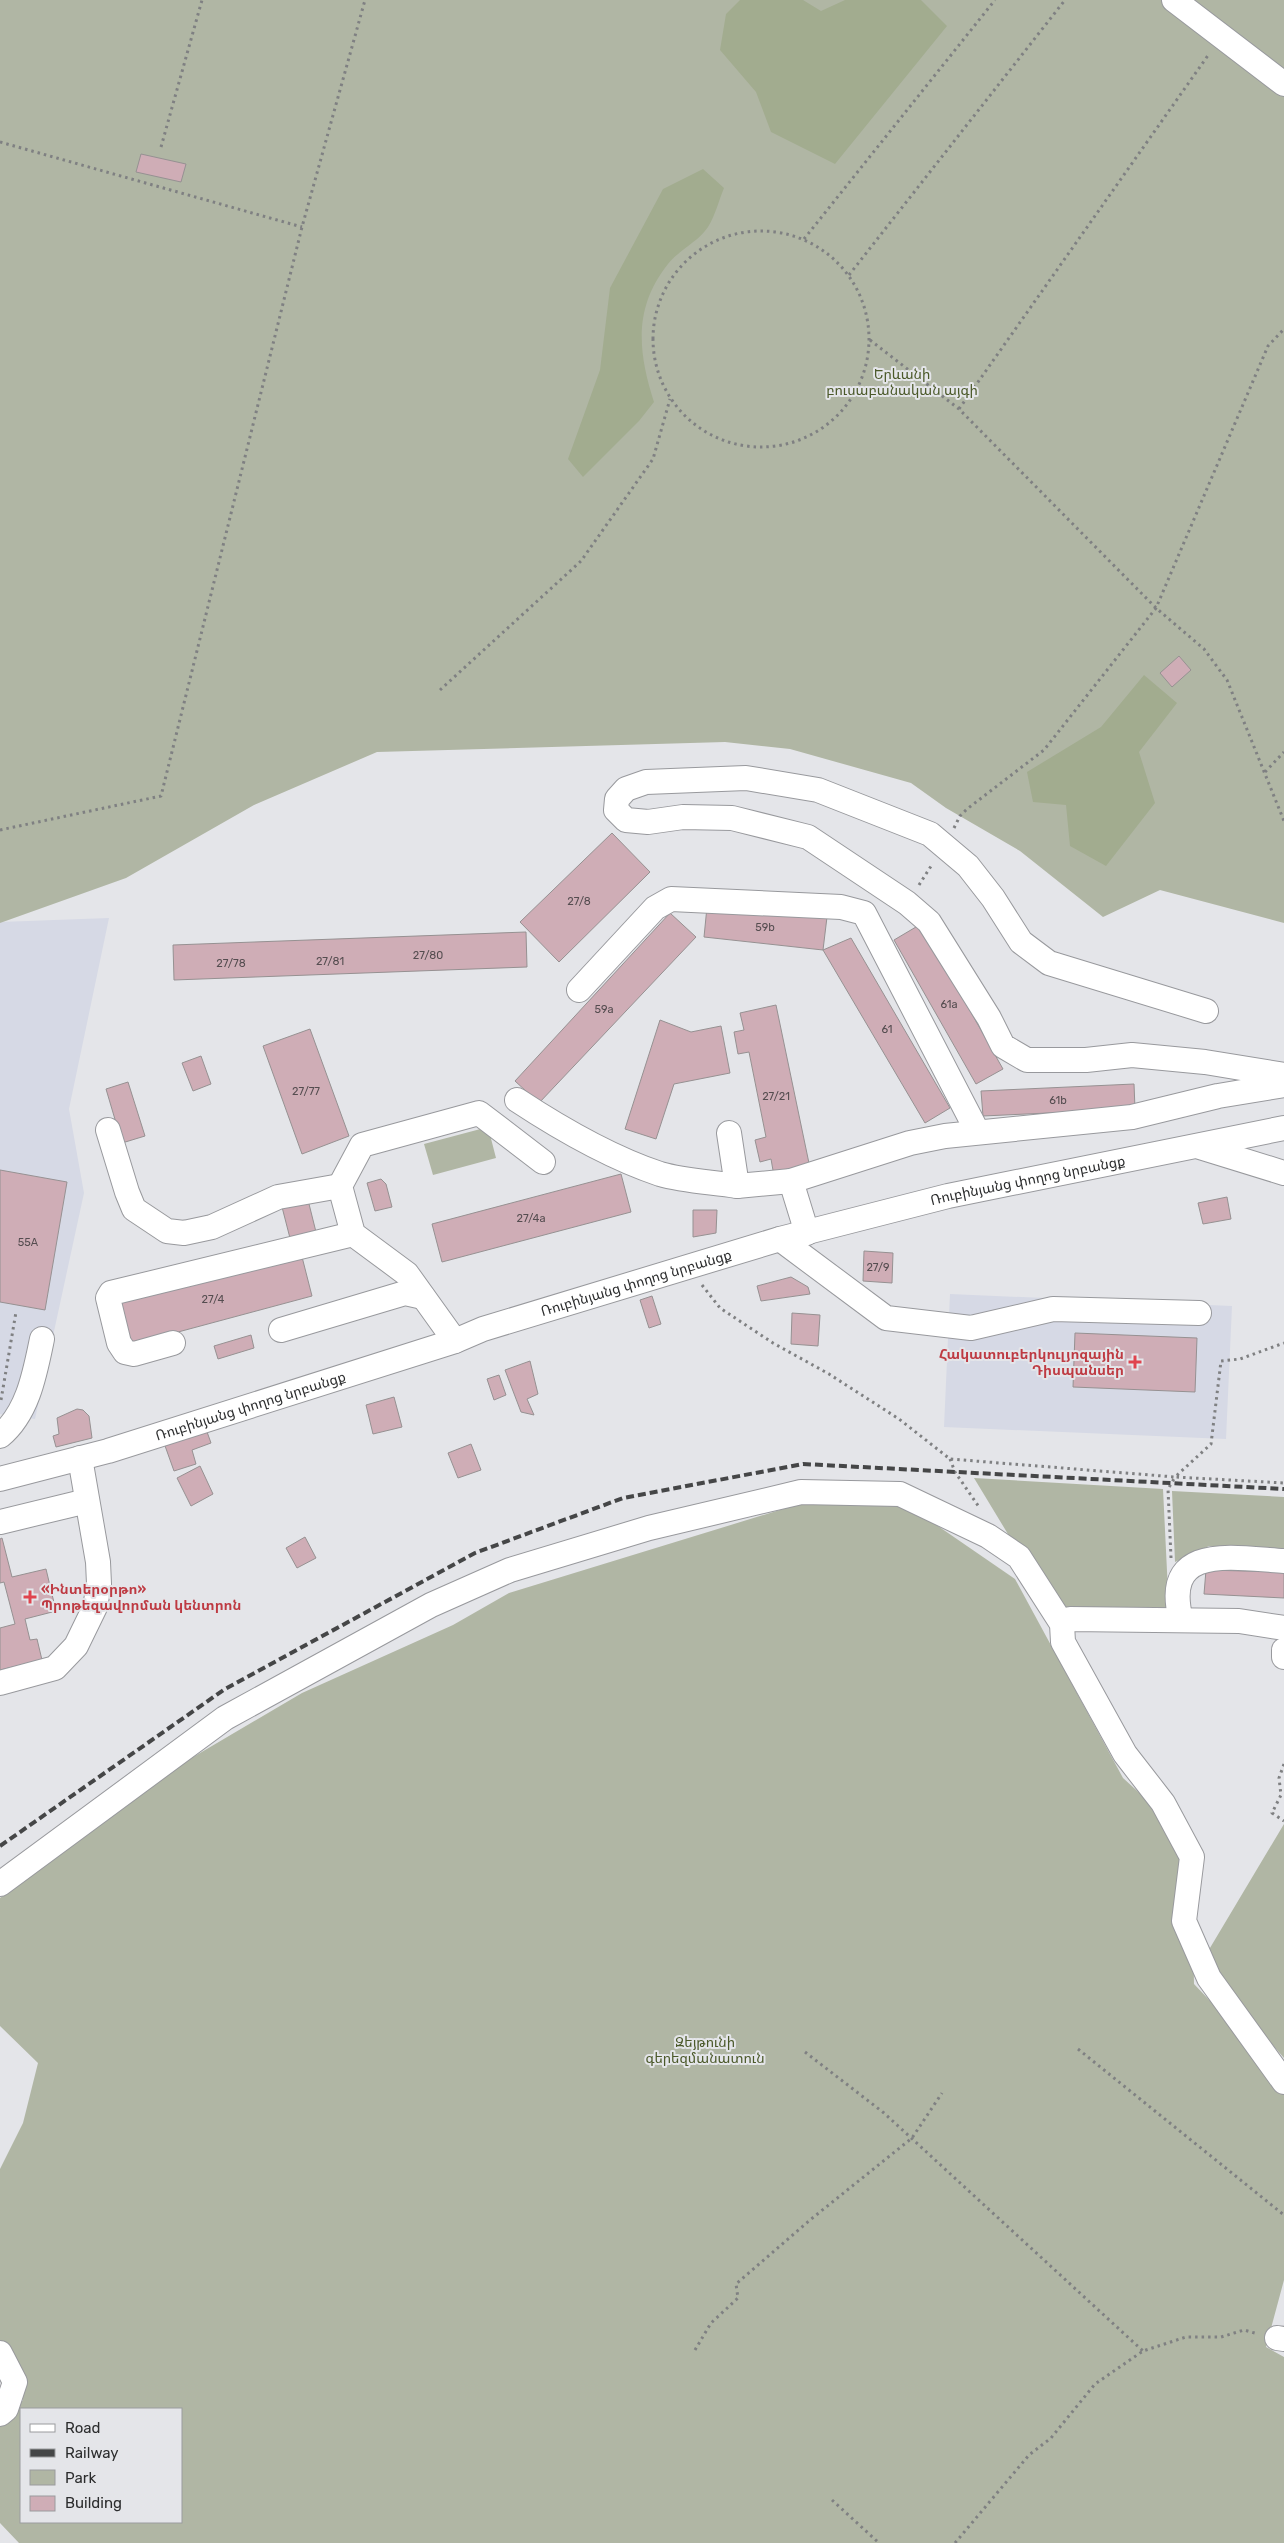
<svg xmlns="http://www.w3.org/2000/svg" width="1284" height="2543" font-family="Rubik,'Noto Sans Armenian',sans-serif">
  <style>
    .built { fill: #d6d9e5 }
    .green { fill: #b0b6a4; fill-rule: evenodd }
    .forest { fill: #a2ac8f }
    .building { fill: #cfadb6; stroke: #969192 }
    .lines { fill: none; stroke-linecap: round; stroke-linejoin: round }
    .minor-casing { stroke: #98999d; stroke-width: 26 }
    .path { stroke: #7f8082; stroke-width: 3; stroke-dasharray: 2.5 4; stroke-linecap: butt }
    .minor { stroke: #fff; stroke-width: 24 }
    .rail { stroke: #454647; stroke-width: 4; stroke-dasharray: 8 4; stroke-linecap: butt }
    .health-dot { fill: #e0444e; stroke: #e4e5e9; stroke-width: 2 }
    .labels { text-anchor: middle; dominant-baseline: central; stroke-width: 4; stroke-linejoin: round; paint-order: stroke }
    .number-label { font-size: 11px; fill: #554d50 }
    .park-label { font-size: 14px; fill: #4b592a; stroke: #e4e5e9 }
    .street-label { font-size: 14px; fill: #2c2d2e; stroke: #e4e5e9 }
    .health-label { font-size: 14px; font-weight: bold; fill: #be3a42; stroke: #e4e5e9; text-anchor: end }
  </style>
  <rect width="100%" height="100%" fill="#e4e5e9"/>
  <!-- built -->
  <path class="built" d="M109 918 69 1109 84 1193 35 1419 0 1414V922Z
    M950 1294 1232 1306 1226 1439 944 1427Z"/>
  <!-- green -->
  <path class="green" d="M0 0H1284V923L1160 890 1103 917 1020 851 946 808 911 783 790 749 725 742 377 752 254 805 126 878 0 923Z
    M488 1127 496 1158 433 1175 424 1144Z
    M974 1478 1163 1489 1169 1612 1060 1613 1017 1549Z
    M1172 1491 1284 1497V1549L1209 1546 1175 1562Z
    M809 1501 903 1502 1015 1579 1123 1778 1191 1840 1194 1984 1284 2079V2280L1266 2347 1284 2357V2543H19L0 2523V2425L23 2400 9 2352 0 2343V2169L23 2123 38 2063 0 2026V1898L178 1766 302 1693 453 1625 509 1593ZM21 2409H181V2522H21Z
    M1284 1824V2058L1201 1963Z"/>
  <!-- forest -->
  <path class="forest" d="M740 0H803L821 11 845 0H921L947 26 835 164 771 132 756 92 720 50 726 14Z
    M703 169 724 188C719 200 715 216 708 227 698 242 679 250 668 264 633 308 638 352 654 402L639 421 583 477 568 459 600 370 610 288 663 189Z
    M1144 675 1177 703 1139 752 1155 803 1106 866 1070 846 1066 805 1033 802 1027 772 1101 727Z"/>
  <!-- building -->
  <path class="building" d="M141 154 186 164 181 182 136 172Z
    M1179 656 1191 670 1172 687 1160 673Z
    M612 833 650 872 559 962 520 922Z
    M707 907 827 917 823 950 704 937Z
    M670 913 696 937 539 1103 515 1081Z
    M921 924 1003 1069 976 1084 894 940Z
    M526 932 527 967 174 980 173 945Z
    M851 938 950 1108 925 1123 823 950Z
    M776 1005 810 1168 774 1176 771 1159 760 1162 755 1140 766 1137 749 1052 738 1054 734 1032 744 1030 740 1013Z
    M660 1020 691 1032 721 1026 730 1073 674 1084 656 1139 625 1129Z
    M310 1029 349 1136 302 1154 263 1046Z
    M201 1056 211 1084 193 1091 182 1063Z
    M128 1082 145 1136 122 1143 106 1089Z
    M1134 1084 1135 1109 983 1116 981 1091Z
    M0 1170 67 1182 45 1310 0 1302Z
    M621 1174 631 1212 442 1262 432 1224Z
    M381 1179 386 1184 392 1207 375 1211 367 1183Z
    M1227 1197 1231 1219 1203 1224 1198 1203Z
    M308 1200 317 1236 291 1242 282 1207Z
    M693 1210H717L716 1233 693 1237Z
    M864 1251 893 1253 892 1283 863 1281Z
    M301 1253 312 1296 126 1346 114 1303Z
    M791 1277 808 1287 810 1294 761 1301 757 1286Z
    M652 1296 661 1324 649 1328 640 1300Z
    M792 1313 820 1315 818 1346 791 1344Z
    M1075 1333 1197 1338 1195 1392 1073 1387Z
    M251 1335 254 1348 218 1359 214 1346Z
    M530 1361 538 1394 527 1399 534 1415 521 1412 505 1370Z
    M499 1375 506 1395 494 1400 487 1379Z
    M394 1397 402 1427 373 1434 366 1405Z
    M77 1409 83 1410 89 1416 92 1438 56 1447 53 1436 59 1434 57 1418Z
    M206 1429 211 1443 192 1450 196 1464 174 1471 164 1443Z
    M471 1444 481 1470 458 1478 448 1453Z
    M200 1466 213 1494 191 1506 177 1478Z
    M305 1537 316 1558 297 1568 286 1548Z
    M2 1538 12 1577 46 1569 56 1611 25 1619 30 1640 37 1639 42 1660 0 1670V1628L15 1624 4 1582 0 1583V1539Z
    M1206 1570 1284 1572V1598L1204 1594Z"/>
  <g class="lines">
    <!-- minor casing -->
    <g class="minor-casing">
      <g id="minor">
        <path d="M1174 0 1284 84"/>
        <path d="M579 990 655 908 671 899 841 907 864 913 977 1131"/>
        <path d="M1206 1011 1049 963 1021 942 993 898 968 866 930 834 818 790 746 778 646 782 626 789 617 799 616 810 626 820 648 822 683 817 732 818 808 837 907 903 929 922 989 1018 1003 1046 1027 1060H1086L1132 1055 1205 1062 1284 1075"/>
        <path d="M517 1100C561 1129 609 1157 660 1174 684 1181 712 1182 737 1186"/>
        <path d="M108 1130 127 1192 134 1209 167 1231 184 1233 212 1227 278 1197 340 1186"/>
        <path d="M729 1133 737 1186 791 1181 910 1143 945 1136 1132 1117 1218 1096 1284 1085"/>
        <path d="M1200 1147 1284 1173"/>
        <path d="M791 1181 807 1233"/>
        <path d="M780 1239 886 1318 971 1328 1053 1309 1199 1313"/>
        <path d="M281 1330 405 1293 423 1297"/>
        <path d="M455 1341 407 1274 353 1234 340 1186 362 1145 479 1113 543 1162"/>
        <path d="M173 1343 134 1354 125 1352 119 1343 108 1298 111 1293 353 1234"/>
        <path d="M0 1436C28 1413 35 1373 42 1339"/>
        <path id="s1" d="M0 1479 108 1451 455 1341 483 1329 780 1239 948 1196 1284 1128"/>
        <path d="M0 1522 87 1501"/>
        <path d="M1181 1620C1161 1542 1234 1558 1284 1561"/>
        <path d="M1062 1624 1070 1619 1239 1621 1284 1628"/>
        <path d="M1284 1650V1657"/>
        <path d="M0 1683 55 1668 76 1646 95 1607 99 1584 98 1562 80 1458"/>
        <path d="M0 1884 225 1718 431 1605 510 1570 649 1528 801 1492 900 1494 988 1536 1019 1557 1062 1624 1063 1642 1125 1754 1163 1803 1192 1857 1184 1921 1209 1978 1284 2082"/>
        <path d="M1277 2338 1284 2339"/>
        <path d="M0 2353 15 2382 6 2409 0 2414"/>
      </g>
    </g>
    <!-- path -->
    <path class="path" d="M0 142 302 227
      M161 147 202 0
      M653 339a108 108 0 1 1 216 0a108 108 0 1 1-216 0Z
      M804 239 995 0
      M849 275 1065 0
      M870 340 959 409 1156 608 1204 649 1227 680 1284 821
      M959 409 1209 54
      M440 690 581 561 653 459 670 399
      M1265 772 1284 752
      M954 828 960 816 967 809 1044 750 1156 608 1268 346 1284 329
      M0 830 161 796 302 227 365 0
      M919 885 933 863
      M702 1285 720 1308 773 1343 829 1374 899 1419 950 1459 1175 1477 1211 1444 1221 1361 1240 1359 1284 1343
      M1 1400 16 1312
      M950 1459 955 1472 979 1507
      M1171 1558 1168 1489 1175 1477 1284 1483
      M1284 1764 1279 1778 1281 1795 1272 1813 1284 1821
      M1078 2049 1284 2215
      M805 2052 884 2113 1143 2351
      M695 2350 711 2323 738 2298 736 2284 810 2220 912 2138 942 2093
      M832 2500 879 2543
      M955 2543 1029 2455 1051 2438 1095 2384 1143 2351 1186 2337H1221L1244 2330 1258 2334"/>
    <!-- minor -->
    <use href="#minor" class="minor"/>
    <!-- rail -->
    <path class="rail" d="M0 1846 225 1689 475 1553 623 1498 803 1464 1284 1489"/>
  </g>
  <!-- markers -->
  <g class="health-dot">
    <path d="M1132.5 1354.5h5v5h5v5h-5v5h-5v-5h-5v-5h5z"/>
    <path d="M27.5 1589.5h5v5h5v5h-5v5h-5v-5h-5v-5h5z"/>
  </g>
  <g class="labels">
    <!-- number labels -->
    <g class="number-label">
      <text x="579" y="901">27/8</text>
      <text x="765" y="927">59b</text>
      <text x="428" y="955">27/80</text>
      <text x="330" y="961">27/81</text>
      <text x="231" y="963">27/78</text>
      <text x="949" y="1004">61a</text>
      <text x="604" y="1009">59a</text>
      <text x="887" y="1029">61</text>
      <text x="306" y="1091">27/77</text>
      <text x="776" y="1096">27/21</text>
      <text x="1058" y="1100">61b</text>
      <text x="531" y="1218">27/4a</text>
      <text x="28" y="1242">55A</text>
      <text x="878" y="1267">27/9</text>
      <text x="213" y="1299">27/4</text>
    </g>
    <!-- park labels -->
    <g class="park-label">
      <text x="902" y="374">Երևանի<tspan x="902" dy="16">բուսաբանական այգի</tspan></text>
      <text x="705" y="2042">Զեյթունի<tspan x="705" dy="16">գերեզմանատուն</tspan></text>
    </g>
    <!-- street labels -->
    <g class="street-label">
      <text stroke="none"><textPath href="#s1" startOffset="1071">Ռուբինյանց փողոց նրբանցք</textPath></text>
      <text stroke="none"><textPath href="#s1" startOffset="666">Ռուբինյանց փողոց նրբանցք</textPath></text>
      <text stroke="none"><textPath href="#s1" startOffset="261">Ռուբինյանց փողոց նրբանցք</textPath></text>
    </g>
    <!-- health labels -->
    <g class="health-label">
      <text x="1124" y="1354">Հակատուբերկուլյոզային<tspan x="1124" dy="16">Դիսպանսեր</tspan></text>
      <text x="41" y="1589" text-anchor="start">«Ինտերօրթո»<tspan x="41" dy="16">Պրոթեզավորման կենտրոն</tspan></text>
    </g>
  </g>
  <!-- legend -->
  <rect x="20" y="2408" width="162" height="115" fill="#e4e5e9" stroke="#9a9b9e"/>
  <rect x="30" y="2424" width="25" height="8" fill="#ffffff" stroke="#9a9b9e"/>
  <text x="65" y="2433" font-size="15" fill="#2c2d2e">Road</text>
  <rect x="30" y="2449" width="25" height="8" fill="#454647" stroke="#9a9b9e"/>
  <text x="65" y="2458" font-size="15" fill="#2c2d2e">Railway</text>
  <rect x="30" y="2470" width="25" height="15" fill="#b0b6a4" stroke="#9a9b9e"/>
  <text x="65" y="2483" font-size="15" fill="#2c2d2e">Park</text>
  <rect x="30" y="2496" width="25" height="15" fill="#cfadb6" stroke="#9a9b9e"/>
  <text x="65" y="2508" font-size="15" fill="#2c2d2e">Building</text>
</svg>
